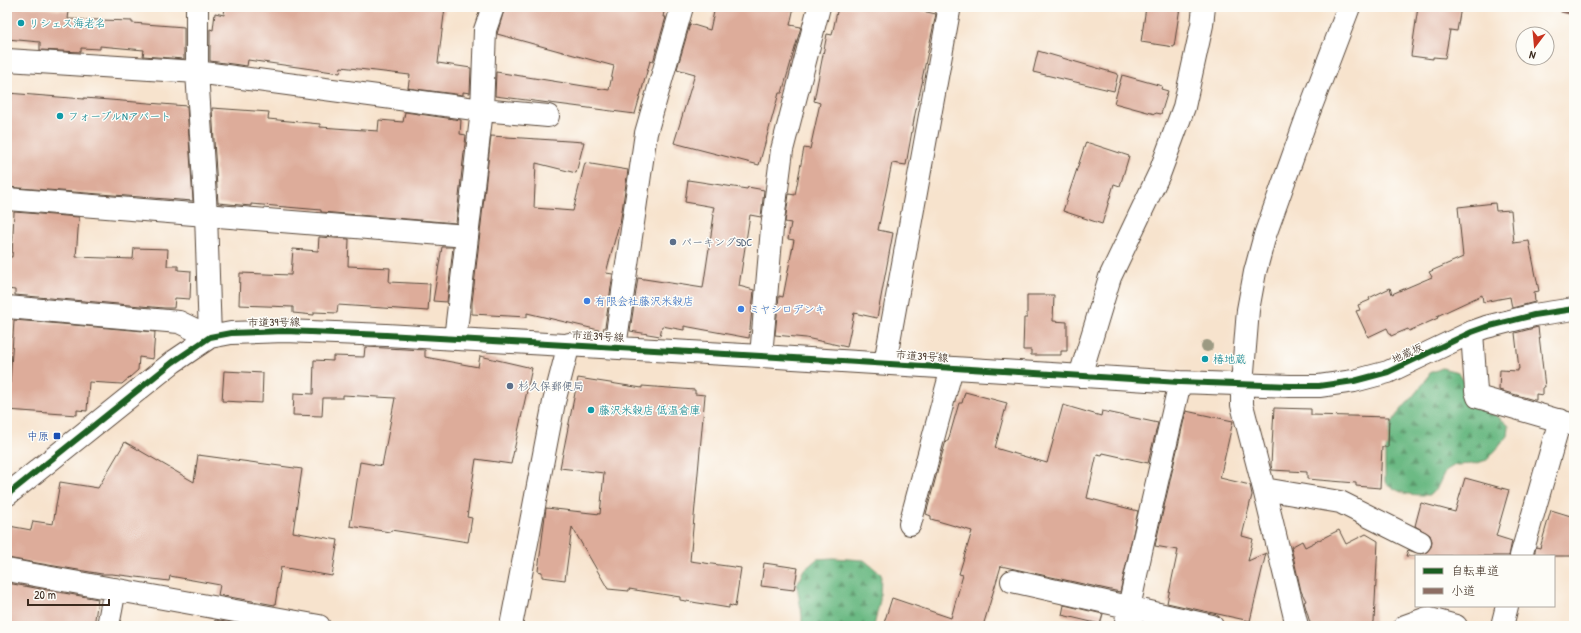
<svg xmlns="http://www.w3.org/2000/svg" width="1581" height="633" font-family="'Patrick Hand','Klee One',sans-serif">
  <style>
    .forest { fill: url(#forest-firs); stroke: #547251 }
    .building { fill: #ddac9a }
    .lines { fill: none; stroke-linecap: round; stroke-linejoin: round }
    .minor-casing { stroke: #574638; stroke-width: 24 }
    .minor { stroke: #fff; stroke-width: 22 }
    .quiet { stroke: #8d6e63; stroke-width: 5; stroke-dasharray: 10 5; stroke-linecap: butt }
    .cycleway-casing { stroke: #fdfcf7; stroke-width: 8 }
    .cycleway { stroke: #1b5e20; stroke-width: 6 }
    .tree { fill: #9c9a82 }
    .culture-dot { fill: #0f9aa8; stroke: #fdfcf7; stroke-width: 1.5 }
    .service-dot { fill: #5c6f8a; stroke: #fdfcf7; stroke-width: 1.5 }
    .shop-dot { fill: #3f7fe0; stroke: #fdfcf7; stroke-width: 1.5 }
    .transit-dot { fill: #1a4fb4; stroke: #fdfcf7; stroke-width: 1.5 }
    .labels { text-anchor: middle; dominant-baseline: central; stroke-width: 3; stroke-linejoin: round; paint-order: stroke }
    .culture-label { font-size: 11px; fill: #0d838f; stroke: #fdfcf7; text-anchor: start }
    .service-label { font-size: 11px; fill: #4e5e75; stroke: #fdfcf7; text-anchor: start }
    .shop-label { font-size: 11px; fill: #366cbe; stroke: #fdfcf7; text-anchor: start }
    .street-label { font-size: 11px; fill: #3b2a1e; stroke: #fdfcf7 }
    .transit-label { font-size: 11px; fill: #164399; stroke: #fdfcf7; text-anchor: end }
  </style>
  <defs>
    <pattern id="forest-firs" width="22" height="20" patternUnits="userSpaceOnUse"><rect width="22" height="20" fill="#6cba84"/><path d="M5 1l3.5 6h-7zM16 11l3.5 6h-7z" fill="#5a976b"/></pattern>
  </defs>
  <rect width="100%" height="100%" fill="#fdfcf7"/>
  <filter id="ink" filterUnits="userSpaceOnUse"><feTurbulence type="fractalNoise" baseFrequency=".025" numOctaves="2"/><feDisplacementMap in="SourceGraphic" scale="8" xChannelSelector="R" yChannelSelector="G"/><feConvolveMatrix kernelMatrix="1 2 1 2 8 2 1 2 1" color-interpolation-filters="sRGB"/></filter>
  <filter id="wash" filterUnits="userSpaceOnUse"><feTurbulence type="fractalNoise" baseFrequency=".012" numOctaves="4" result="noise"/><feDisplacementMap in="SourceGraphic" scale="16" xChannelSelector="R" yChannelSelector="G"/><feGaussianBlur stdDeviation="0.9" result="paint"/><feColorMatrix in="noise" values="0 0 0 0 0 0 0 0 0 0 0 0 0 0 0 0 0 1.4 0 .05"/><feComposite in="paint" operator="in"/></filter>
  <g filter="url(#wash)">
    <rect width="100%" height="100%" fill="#f7e3cd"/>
    <!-- forest -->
    <path class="forest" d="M1442 368 1458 372C1467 386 1477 401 1491 412 1497 416 1503 420 1509 426L1508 436 1487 460 1473 464 1455 465 1445 471 1438 486 1430 495C1411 495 1400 495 1385 482V456L1391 425 1396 416 1424 383 1430 373Z
      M833 558 864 560 881 574 880 600 874 626H802V616L797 585 803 571 817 559Z"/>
    <g id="blocks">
      <!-- building -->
      <path class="building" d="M7 7H29L69 11 68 19 132 21V23L184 27V59L143 56 144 50 100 46V49L81 48V52L40 50V42L7 39Z
        M225 7H445L438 63 471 68 470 93 463 92V95L408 88 410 75 341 67 340 73 248 60 247 66 210 61V29L213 30 215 13 224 15Z
        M505 7H665L663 17H666L653 62 650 61 635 114 495 96 496 72 609 90 614 66 497 34Z
        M715 7H794L790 25 801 27 782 93H779L759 165 674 143 695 74 677 69 690 24 710 30Z
        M838 7H904L936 14 922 79H923L915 114 906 165 892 163 878 230 893 233 877 318 854 313 847 347 806 338 775 335 779 296 783 297 794 240 788 239 791 223 785 222 789 194 795 195 804 148 810 149 820 103 814 101 827 34 832 35Z
        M1146 7H1180L1174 47 1141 42Z
        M1418 7H1461L1457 31 1450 30 1445 58 1433 57V59L1411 56Z
        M1038 51 1118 74 1114 91 1033 72Z
        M1122 75 1162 86 1161 89 1168 91 1161 114 1156 113 1155 114 1114 103Z
        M7 93 84 99V98L187 106 193 201 7 187Z
        M212 108 269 112 268 119 320 124V127L378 131 379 120 403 122 405 112 461 120 460 134 466 135 456 223 321 212V210L251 204V206L218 203Z
        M491 136 584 142 576 173 536 163 534 208 573 211 585 163 628 170 620 224H619L606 273 613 274 605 327H604L603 331 527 313V317L472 314V303Z
        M1086 142 1129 156 1120 186 1114 184 1102 224 1063 211Z
        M688 180 747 189 748 187 764 190 761 217 750 215 739 286 754 290 749 338 684 326V330L662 326 660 336 630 331 638 278 703 288 714 215H712L714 207 685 202Z
        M1495 203 1496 211 1511 210 1514 243 1529 241 1539 291 1534 292 1535 302 1512 308 1510 297 1483 302 1482 295 1437 316 1438 318 1409 331 1408 329 1391 336 1387 328 1368 337 1356 311 1360 310 1358 305 1370 300 1369 298 1390 288 1392 294 1432 277 1429 272 1463 257 1458 207Z
        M14 212 79 217 76 257 133 259 134 248 168 249 167 266H178V270L191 271 190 299 175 298 174 308H164L15 295V290L7 289V257H12Z
        M319 237 349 239 348 266 390 268 389 282 430 284 428 311 338 305 337 313 314 312V315L293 313V307L239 305 240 273 291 275 293 249 318 251Z
        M442 247H453L447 302 433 301Z
        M1027 295H1054L1053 321 1067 322V351H1061V355H1031V350H1023L1024 318H1027Z
        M14 320 155 332 153 359 139 357 138 370 122 384 89 382 87 411 77 410V415L7 410V384H10Z
        M1538 327 1545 387H1543V395L1536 394V400H1534L1499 390 1500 370 1518 371V369H1519L1515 333Z
        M365 347 425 350V357L478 367 480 356 532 368 511 464 476 459 467 517 472 518 468 542 391 530 390 532 350 526 360 462 382 466 395 398 343 395V398H323L322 416 293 415 294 393 313 394 314 360 333 361V356L364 357Z
        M224 371 263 373 262 403 222 401Z
        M578 378 642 388V386L695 390V394L705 395 690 561 741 568 735 607 729 605V608L680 600V597L629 589V591L608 589 572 527 565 580 542 577V572L538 571 546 508 600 514 604 473 560 468Z
        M965 392 1007 403 995 448 1047 463 1063 405 1101 416 1102 411 1158 423 1148 463 1103 453 1102 455 1097 454 1087 498 1138 511 1120 592 1001 566 983 626H883L892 598 951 618 963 575 959 574 972 531 931 519V516L926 514 941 458 946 441H948L959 403H962Z
        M1274 408 1311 409V415L1389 417 1388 447H1382L1380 488 1356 486V483L1307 479V472L1272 470 1271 465Z
        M1186 411 1233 421 1220 478 1250 485 1252 495 1242 536 1253 539 1248 561 1266 553 1250 621 1167 603 1178 550 1155 546Z
        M125 442 194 482 198 455 302 469 293 532 338 540 332 576 281 567 275 605 218 595 220 585 170 576 169 581 112 574H102L7 558V529L9 530V526L31 530 33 521 53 524 60 482 98 488Z
        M1465 478 1509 490 1496 536 1512 541 1509 556H1406L1408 550 1421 554 1427 552 1431 547 1432 541 1430 535 1415 526 1421 503 1455 512Z
        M1551 510 1574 517V556H1534L1536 547 1540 548Z
        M1339 530 1346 544 1366 534 1378 541 1374 622 1367 626H1311L1304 602 1306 601 1301 591 1291 547 1302 541 1305 547Z
        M764 563 798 568 794 590 761 586Z
        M7 583 98 599 94 626H7Z
        M1064 605 1103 614 1100 624 1062 615Z
        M215 620 248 626H214Z"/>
    </g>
  </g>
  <g filter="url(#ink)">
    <use href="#blocks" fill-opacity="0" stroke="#574638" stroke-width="1"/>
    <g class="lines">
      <!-- minor casing -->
      <g class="minor-casing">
        <path id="minor" d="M197 7V72L206 214 210 337
          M7 60 197 72 482 110 548 116
          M7 199 467 236
          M7 307 179 322 210 337
          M1472 332 1476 391 1478 397 1574 425
          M455 339 482 110 485 30 493 7
          M615 347 646 133 682 7
          M761 356 772 228 782 150 819 7
          M885 363 949 11 946 7
          M1080 376 1110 277 1160 172 1184 107 1202 25 1204 7
          M1264 489 1340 502 1420 542
          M7 495 173 362 210 337 231 333 285 331 386 335 761 356 1180 382 1290 386H1319L1354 381 1388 372 1472 332 1486 327 1534 315 1574 309
          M910 524 952 368
          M1521 556 1560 420
          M7 570 319 626
          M1012 581 1212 626
          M108 626 115 589
          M511 626 554 402 569 344
          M1125 626 1142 547 1180 382
          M1297 626 1264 489 1242 405V384L1248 310 1255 272 1265 235 1307 117 1349 7
          M1405 626 1427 618 1456 626
          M1502 626 1507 606"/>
      </g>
      <!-- minor -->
      <use href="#minor" class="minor"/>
      <!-- quiet -->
      <path class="quiet" d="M1561 10 1574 13"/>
      <!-- cycleway casing -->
      <g class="cycleway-casing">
        <path id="cycleway" d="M7 495 173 362 210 337 231 333 285 331 386 335 761 356 1180 382 1290 386H1319L1354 381 1388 372 1472 332 1486 327 1534 315 1574 309"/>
      </g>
      <!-- cycleway -->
      <use href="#cycleway" class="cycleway"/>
    </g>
    <!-- trees -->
    <circle class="tree" cx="1207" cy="346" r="6"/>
  </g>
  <!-- markers -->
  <g class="culture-dot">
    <circle cx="21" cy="23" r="4"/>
    <circle cx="60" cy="116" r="4"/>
    <circle cx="1205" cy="359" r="4"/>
    <circle cx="591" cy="410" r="4"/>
  </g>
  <g class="service-dot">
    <circle cx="673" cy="242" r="4"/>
    <circle cx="510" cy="386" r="4"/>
  </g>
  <g class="shop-dot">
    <circle cx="587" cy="301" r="4"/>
    <circle cx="741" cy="309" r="4"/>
  </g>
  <rect class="transit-dot" x="53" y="432" width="8" height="8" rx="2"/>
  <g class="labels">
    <!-- culture labels -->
    <g class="culture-label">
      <text x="29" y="23">リシェス海老名</text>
      <text x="68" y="116">フォーブルNアパート</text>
      <text x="1213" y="359">椿地蔵</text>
      <text x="599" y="410">藤沢米穀店 低温倉庫</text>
    </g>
    <!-- service labels -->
    <g class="service-label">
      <text x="681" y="242">パーキングSDC</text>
      <text x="518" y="386">杉久保郵便局</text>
    </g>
    <!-- shop labels -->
    <g class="shop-label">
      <text x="595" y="301">有限会社藤沢米穀店</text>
      <text x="749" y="309">ミヤシロデンキ</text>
    </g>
    <!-- street labels -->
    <g class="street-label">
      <text transform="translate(274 322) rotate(-1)">市道39号線</text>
      <text transform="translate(598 336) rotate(3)">市道39号線</text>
      <text transform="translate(1407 353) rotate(-25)">地蔵坂</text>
      <text transform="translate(922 356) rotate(4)">市道39号線</text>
    </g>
    <!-- transit labels -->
    <g class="transit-label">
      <text x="49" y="436">中原</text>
    </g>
  </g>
  <!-- margin -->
  <rect width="1581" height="633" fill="none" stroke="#fdfcf7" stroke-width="24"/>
  <!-- legend -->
  <rect x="1415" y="555" width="140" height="52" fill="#fdfcf7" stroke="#afa8a0"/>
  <rect x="1423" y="568" width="20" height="6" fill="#1b5e20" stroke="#afa8a0"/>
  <text x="1451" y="575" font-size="12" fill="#3b2a1e">自転車道</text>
  <rect x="1423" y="588" width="20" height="6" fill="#8d6e63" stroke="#afa8a0"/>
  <text x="1451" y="595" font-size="12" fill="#3b2a1e">小道</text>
  <!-- north arrow -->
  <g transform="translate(1535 46) rotate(196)"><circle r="19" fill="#fdfcf7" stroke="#afa8a0"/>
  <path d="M0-3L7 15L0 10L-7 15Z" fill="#c8321e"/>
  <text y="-6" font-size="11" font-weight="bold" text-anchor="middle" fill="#3b2a1e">N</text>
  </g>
  <!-- scale -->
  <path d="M28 599v6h81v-6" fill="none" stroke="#3b2a1e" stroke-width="2"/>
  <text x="34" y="599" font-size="12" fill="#3b2a1e" stroke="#fdfcf7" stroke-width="3" paint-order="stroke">20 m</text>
</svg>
